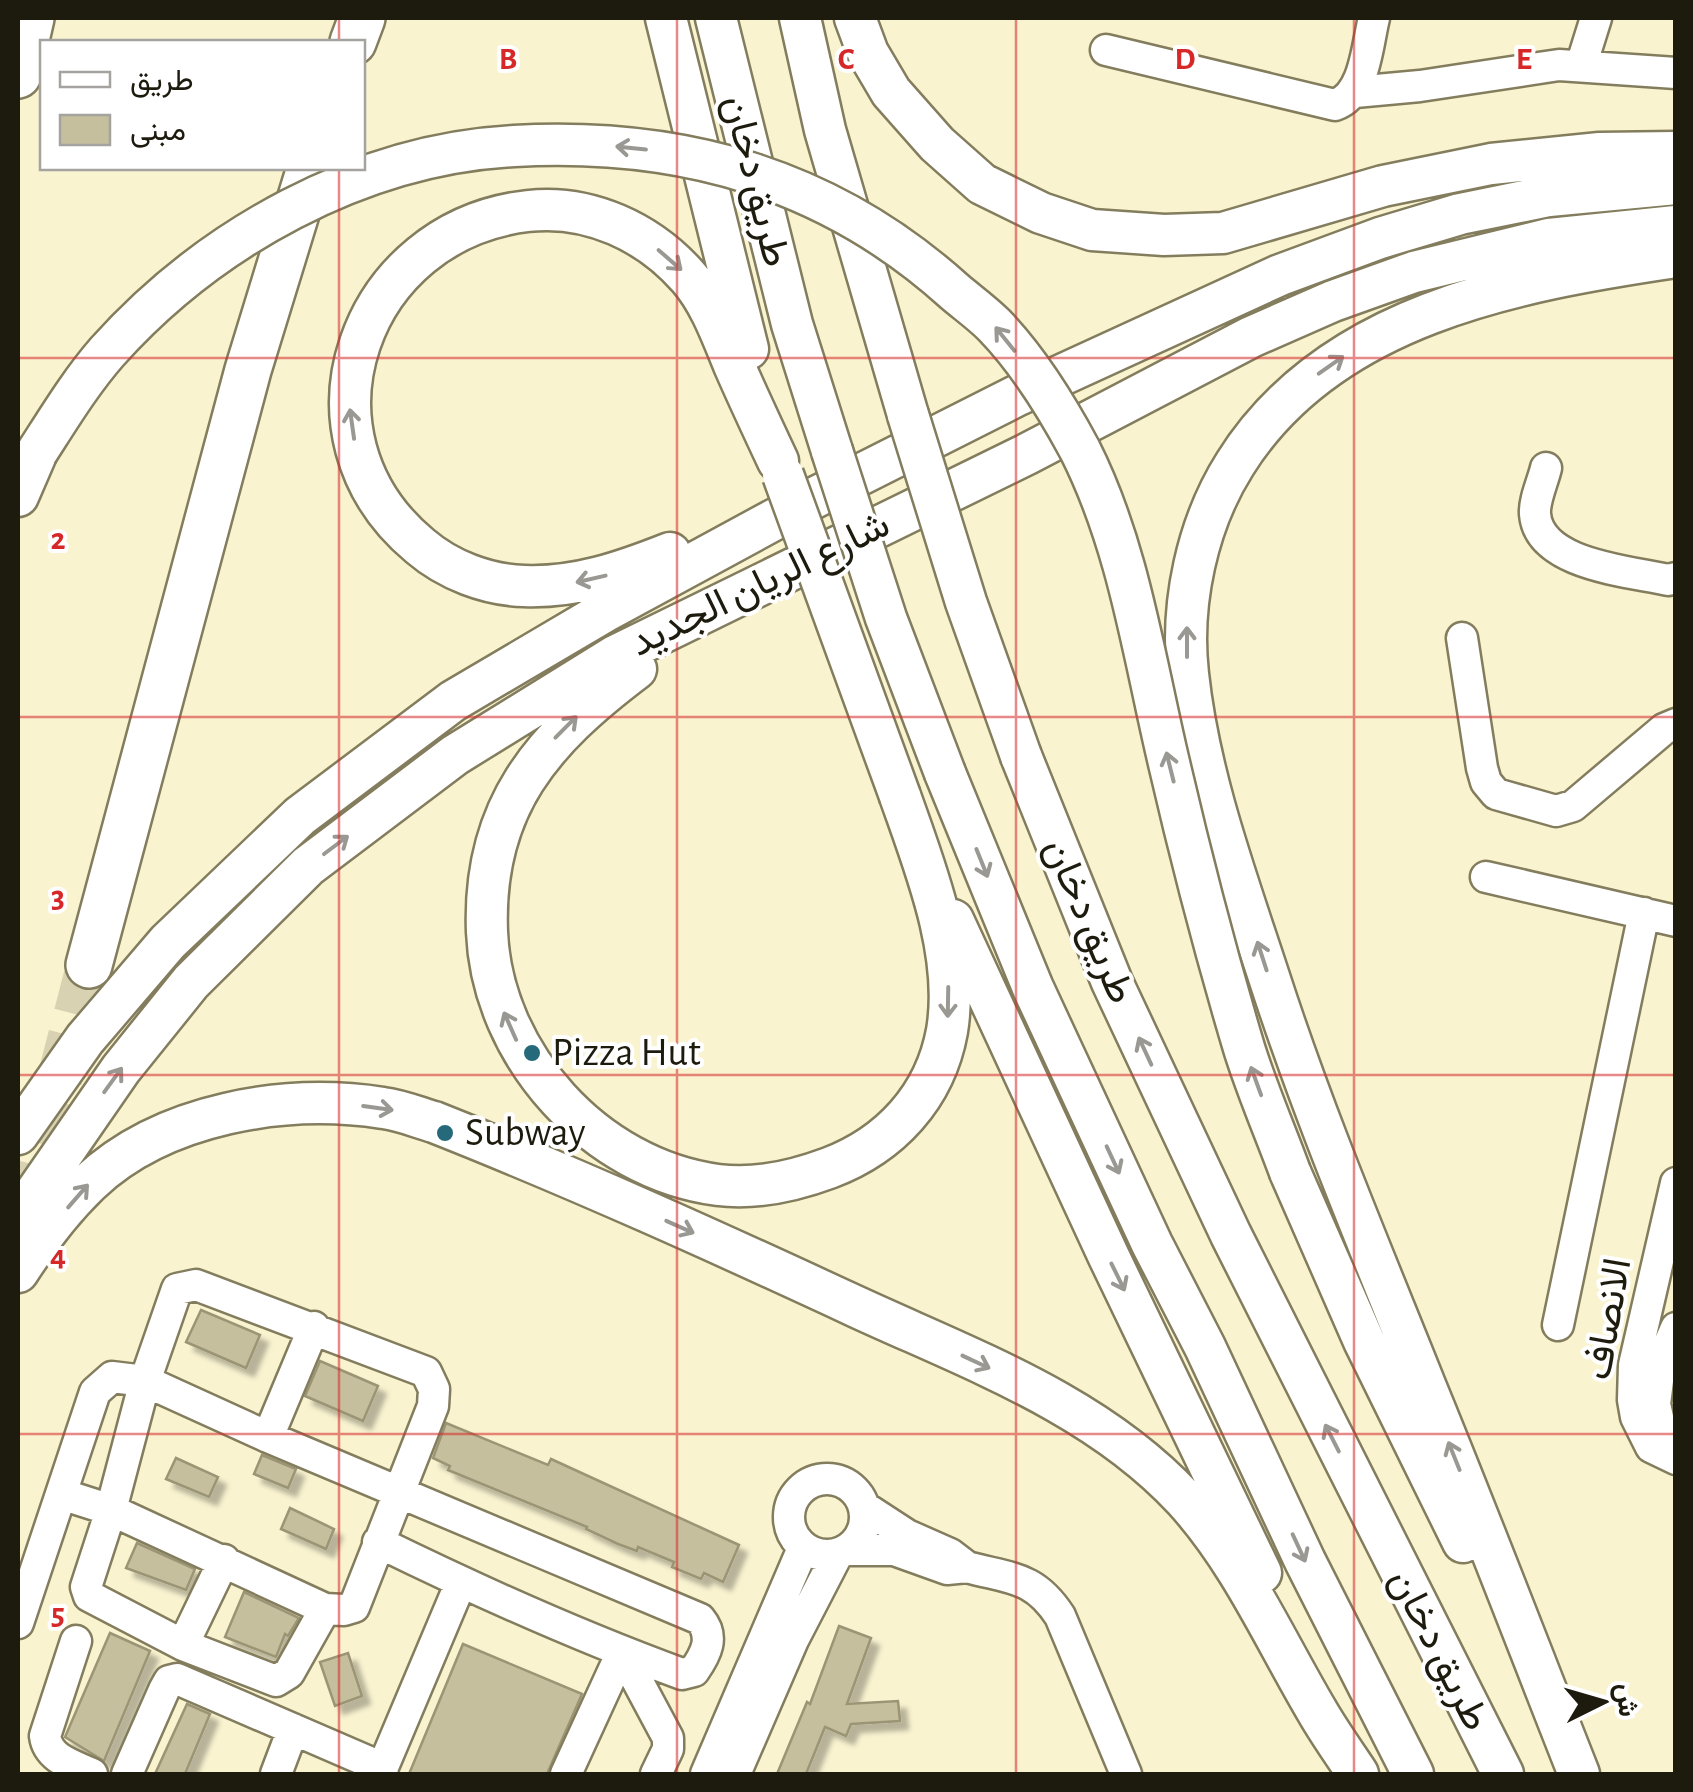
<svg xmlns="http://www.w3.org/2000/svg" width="1693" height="1792" font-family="'Alegreya Sans',Vazirmatn,sans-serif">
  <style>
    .building { fill: #c5bf9e; stroke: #9b9575; stroke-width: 2.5; filter: url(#shadow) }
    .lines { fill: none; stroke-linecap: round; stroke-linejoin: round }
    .highway-tunnel { stroke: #d8d2b3; stroke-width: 45; stroke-dasharray: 45 22; stroke-linecap: butt }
    .minor-casing { stroke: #837d5e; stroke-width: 35 }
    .major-casing { stroke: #837d5e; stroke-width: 45 }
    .highway-casing { stroke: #837d5e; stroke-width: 50 }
    .minor { stroke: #fff; stroke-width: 30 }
    .major { stroke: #fff; stroke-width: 40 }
    .highway { stroke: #fff; stroke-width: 45 }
    .major-bridge-casing { stroke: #837d5e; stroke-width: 45; stroke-linecap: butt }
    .major-bridge { stroke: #fff; stroke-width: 40 }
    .oneway { stroke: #999893 }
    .grid { fill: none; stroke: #d62828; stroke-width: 2.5; stroke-opacity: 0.55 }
    .poi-dot { fill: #25697a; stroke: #fff; stroke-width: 4 }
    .labels { text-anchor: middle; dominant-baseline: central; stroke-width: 8; stroke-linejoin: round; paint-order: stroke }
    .street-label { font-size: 40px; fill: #1d1a0e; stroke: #fff }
    .poi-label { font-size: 40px; fill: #1d1a0e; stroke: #fff; text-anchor: start }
    .grid-label { font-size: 32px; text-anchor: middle; font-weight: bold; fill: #d62828; stroke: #fff; stroke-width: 8; stroke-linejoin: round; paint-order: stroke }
  </style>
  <defs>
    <filter id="shadow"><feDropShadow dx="8" dy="8" stdDeviation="2.5" flood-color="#0004"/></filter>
  </defs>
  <rect width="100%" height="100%" fill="#f9f3d0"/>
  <!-- building -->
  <path class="building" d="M201 1310 260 1335 246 1368 186 1342Z
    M320 1361 378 1386 363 1421 305 1396Z
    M446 1423 548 1465 551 1459 739 1545 723 1582 704 1573 701 1579 672 1567 674 1562 638 1547 637 1551 618 1544 586 1529 587 1527 448 1470 450 1466 433 1458Z
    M262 1455 296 1469 288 1488 254 1474Z
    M176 1458 218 1477 209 1497 166 1479Z
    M290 1508 334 1529 326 1549 281 1529Z
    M137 1543 195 1569 186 1590 126 1568Z
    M244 1592 299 1618 288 1636 285 1634 276 1657 225 1637Z
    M839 1626 871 1638 847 1704 898 1701 900 1721 851 1724 846 1736 825 1727 806 1774H777L807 1702 810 1704Z
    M110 1633 150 1651 104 1761 65 1737Z
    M463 1644 582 1694 547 1774H409Z
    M348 1653 362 1696 335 1706 320 1662Z
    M187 1704 210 1714 185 1774H155Z"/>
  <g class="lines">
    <!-- highway-tunnel -->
    <path class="highway-tunnel" d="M26 1209 89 965"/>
    <!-- minor casing -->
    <g class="minor-casing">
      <path id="minor" d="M1106 50 1335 105C1365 95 1367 46 1374 18
        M1581 66 1596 18
        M1355 92 1420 86 1559 65 1676 73
        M1546 468C1543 481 1534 500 1535 514 1539 565 1629 571 1668 580L1676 578
        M1462 638 1482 768 1486 782 1496 794 1556 811 1573 806 1664 729 1676 724
        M1486 877 1676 921
        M1676 1183 1634 1365 1633 1400 1636 1417 1651 1447 1676 1459
        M1558 1325 1644 913
        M268 1437 314 1327
        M1664 1444 1655 1404 1660 1365 1676 1328
        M789 1517a38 38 0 1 1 76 0a38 38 0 1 1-76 0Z
        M61 1494 111 1510 325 1609 344 1610 354 1607 433 1406 434 1389 426 1372 196 1285 177 1289 145 1381 111 1510 86 1587 89 1596 183 1645
        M848 1550H894L947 1569 967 1567 950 1554 907 1535 864 1507
        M224 1560 183 1645 276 1681 289 1673 325 1609
        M967 1567C1011 1579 1034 1576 1060 1616L1126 1774
        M18 1623 95 1392 112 1377 145 1381 268 1437 700 1619C715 1637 706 1654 694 1671L682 1674C578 1636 478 1591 378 1542
        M76 1641 45 1736C48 1759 73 1765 92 1774
        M622 1652 668 1738V1749L656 1774
        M127 1774 164 1690 169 1681 177 1679 383 1768
        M276 1774 293 1729
        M380 1774 461 1582
        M566 1774 622 1652
        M706 1774 803 1548
        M735 1774 793 1640 837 1555"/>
    </g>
    <!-- major casing -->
    <g class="major-casing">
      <path id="major" d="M666 18 748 349
        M716 18 792 324 832 451
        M800 18 825 130 908 415
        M855 18 868 53 891 92 937 144 982 184 1041 213 1092 230 1164 235 1223 233 1383 186 1491 164 1600 153 1676 152
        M18 496 37 452
        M670 553C622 572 576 588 524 586 487 585 448 570 420 546 285 434 359 230 528 211 589 204 649 232 689 278 710 302 722 336 734 365 748 397 763 429 778 461
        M636 669C542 740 482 807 487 932 492 1055 595 1169 718 1185 757 1190 794 1181 829 1168 890 1145 935 1097 947 1031 960 954 925 867 900 796
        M1021 756 1112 982 1231 1235 1503 1774
        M945 773 1033 988 1152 1244 1205 1347 1305 1561 1413 1774
        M953 920 1109 1257 1261 1573
        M18 1134 85 1039 168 942 300 816 453 701 604 612 814 498 1018 395 1280 275 1380 238 1460 214 1549 196 1676 184
        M1290 1172 1364 1341 1463 1542
        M18 1218 121 1069 191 982 308 866 455 755 615 656 1027 454 1251 337 1333 301 1414 272 1549 239 1676 226
        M18 1272C38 1241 62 1209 89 1183 163 1113 285 1093 383 1108 400 1110 417 1117 434 1122 578 1179 719 1243 859 1308 972 1360 1097 1405 1184 1499 1240 1560 1275 1640 1317 1711 1329 1732 1344 1753 1358 1774
        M1579 1774C1528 1645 1478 1514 1425 1385 1371 1250 1314 1116 1269 977 1237 879 1199 777 1188 674 1180 604 1197 524 1235 464 1328 315 1514 281 1676 257"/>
    </g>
    <!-- highway casing -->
    <g class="highway-casing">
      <path id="highway" d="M353 42 362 18
        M18 75 31 18
        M89 965 248 370 310 168"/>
    </g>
    <!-- minor -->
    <use href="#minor" class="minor"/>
    <!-- major -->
    <use href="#major" class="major"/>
    <!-- highway -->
    <use href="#highway" class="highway"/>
    <!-- major-bridge casing -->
    <g class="major-bridge-casing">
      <path id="major-bridge" d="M908 415 966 602 1021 756
        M832 451 886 618 945 773
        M37 452C59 418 80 383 107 352 209 238 360 154 514 146 681 137 829 178 955 292 968 303 982 313 994 325 1028 360 1057 407 1080 450 1129 547 1144 658 1169 763 1191 858 1216 954 1244 1048 1257 1090 1275 1131 1290 1172
        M783 475 900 796"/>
    </g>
    <!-- major-bridge -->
    <use href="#major-bridge" class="major-bridge"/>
  </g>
  <!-- one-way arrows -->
  <defs><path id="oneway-shaft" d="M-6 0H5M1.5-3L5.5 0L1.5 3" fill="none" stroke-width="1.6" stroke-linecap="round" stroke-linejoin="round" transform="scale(2.5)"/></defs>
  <g class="oneway">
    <use href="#oneway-shaft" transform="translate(631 148) rotate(-174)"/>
    <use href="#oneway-shaft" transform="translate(670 260) rotate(41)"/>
    <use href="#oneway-shaft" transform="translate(1005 339) rotate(-129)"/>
    <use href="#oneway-shaft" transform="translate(1331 365) rotate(-35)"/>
    <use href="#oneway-shaft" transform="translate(352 424) rotate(-98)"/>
    <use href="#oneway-shaft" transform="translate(591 579) rotate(167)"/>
    <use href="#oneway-shaft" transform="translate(1187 642) rotate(-90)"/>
    <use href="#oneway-shaft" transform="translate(566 727) rotate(-45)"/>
    <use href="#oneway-shaft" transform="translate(1170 767) rotate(-104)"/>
    <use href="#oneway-shaft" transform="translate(336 845) rotate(-37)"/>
    <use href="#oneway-shaft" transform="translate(982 863) rotate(68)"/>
    <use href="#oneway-shaft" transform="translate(1262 956) rotate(-108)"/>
    <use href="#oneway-shaft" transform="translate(948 1002) rotate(91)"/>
    <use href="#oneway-shaft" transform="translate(510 1026) rotate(-114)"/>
    <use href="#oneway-shaft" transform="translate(1145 1051) rotate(-115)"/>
    <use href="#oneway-shaft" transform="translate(113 1080) rotate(-54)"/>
    <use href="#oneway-shaft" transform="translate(1256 1081) rotate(-110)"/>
    <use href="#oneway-shaft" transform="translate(378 1108) rotate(8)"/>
    <use href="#oneway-shaft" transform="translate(1113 1160) rotate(65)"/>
    <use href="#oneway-shaft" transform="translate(78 1196) rotate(-49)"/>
    <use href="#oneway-shaft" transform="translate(680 1227) rotate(24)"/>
    <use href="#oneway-shaft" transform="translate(1118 1277) rotate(64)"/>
    <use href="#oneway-shaft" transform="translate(976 1362) rotate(25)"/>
    <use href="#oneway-shaft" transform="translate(1332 1438) rotate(-117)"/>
    <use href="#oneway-shaft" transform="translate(1454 1456) rotate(-112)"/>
    <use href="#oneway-shaft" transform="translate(1299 1548) rotate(65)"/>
  </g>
  <!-- grid -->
  <path class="grid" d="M339 18V42M677 18V1774M1016 18V1774M1354 18V1774M339 168V1774M18 358H1676M18 717H1676M18 1075H1676M18 1434H1676"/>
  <!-- markers -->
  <g class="poi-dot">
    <circle cx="532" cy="1053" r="10"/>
    <circle cx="445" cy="1133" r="10"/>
  </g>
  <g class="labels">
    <!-- street labels -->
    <g class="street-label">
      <text transform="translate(756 181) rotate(76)">طريق دخان</text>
      <text transform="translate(760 584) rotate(-26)">شارع الريان الجديد</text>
      <text transform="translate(1089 921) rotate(67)">طريق دخان</text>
      <text transform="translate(1608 1319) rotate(-80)">الانصاف</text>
      <text transform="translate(1439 1650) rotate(63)">طريق دخان</text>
    </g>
    <!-- poi labels -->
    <g class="poi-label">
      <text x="552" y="1053">Pizza Hut</text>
      <text x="465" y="1133">Subway</text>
    </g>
  </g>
  <g class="grid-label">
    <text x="508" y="69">B</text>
    <text x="846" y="69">C</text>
    <text x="1185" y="69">D</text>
    <text x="1524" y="69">E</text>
    <text x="58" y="549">2</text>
    <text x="58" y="907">3</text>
    <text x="58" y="1266">4</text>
    <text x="58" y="1624">5</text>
  </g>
  <!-- border -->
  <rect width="1693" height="1792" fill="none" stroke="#1d1a0e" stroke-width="40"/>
  <!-- legend -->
  <rect x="40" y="40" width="325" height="130" fill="#ffffff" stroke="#a5a39f" stroke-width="2.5"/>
  <rect x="60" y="72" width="50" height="15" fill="#ffffff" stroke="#a5a39f" stroke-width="2.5"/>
  <text x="130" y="90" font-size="30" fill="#1d1a0e">طريق</text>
  <rect x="60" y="115" width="50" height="30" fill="#c5bf9e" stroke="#a5a39f" stroke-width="2.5"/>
  <text x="130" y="140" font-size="30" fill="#1d1a0e">مبنى</text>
  <!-- north arrow -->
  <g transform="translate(1603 1702) rotate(85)" stroke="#ffffff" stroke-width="8" paint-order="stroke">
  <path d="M0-8L18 38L0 25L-18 38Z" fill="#1d1a0e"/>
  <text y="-15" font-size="28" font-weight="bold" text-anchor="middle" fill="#1d1a0e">ش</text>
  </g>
</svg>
